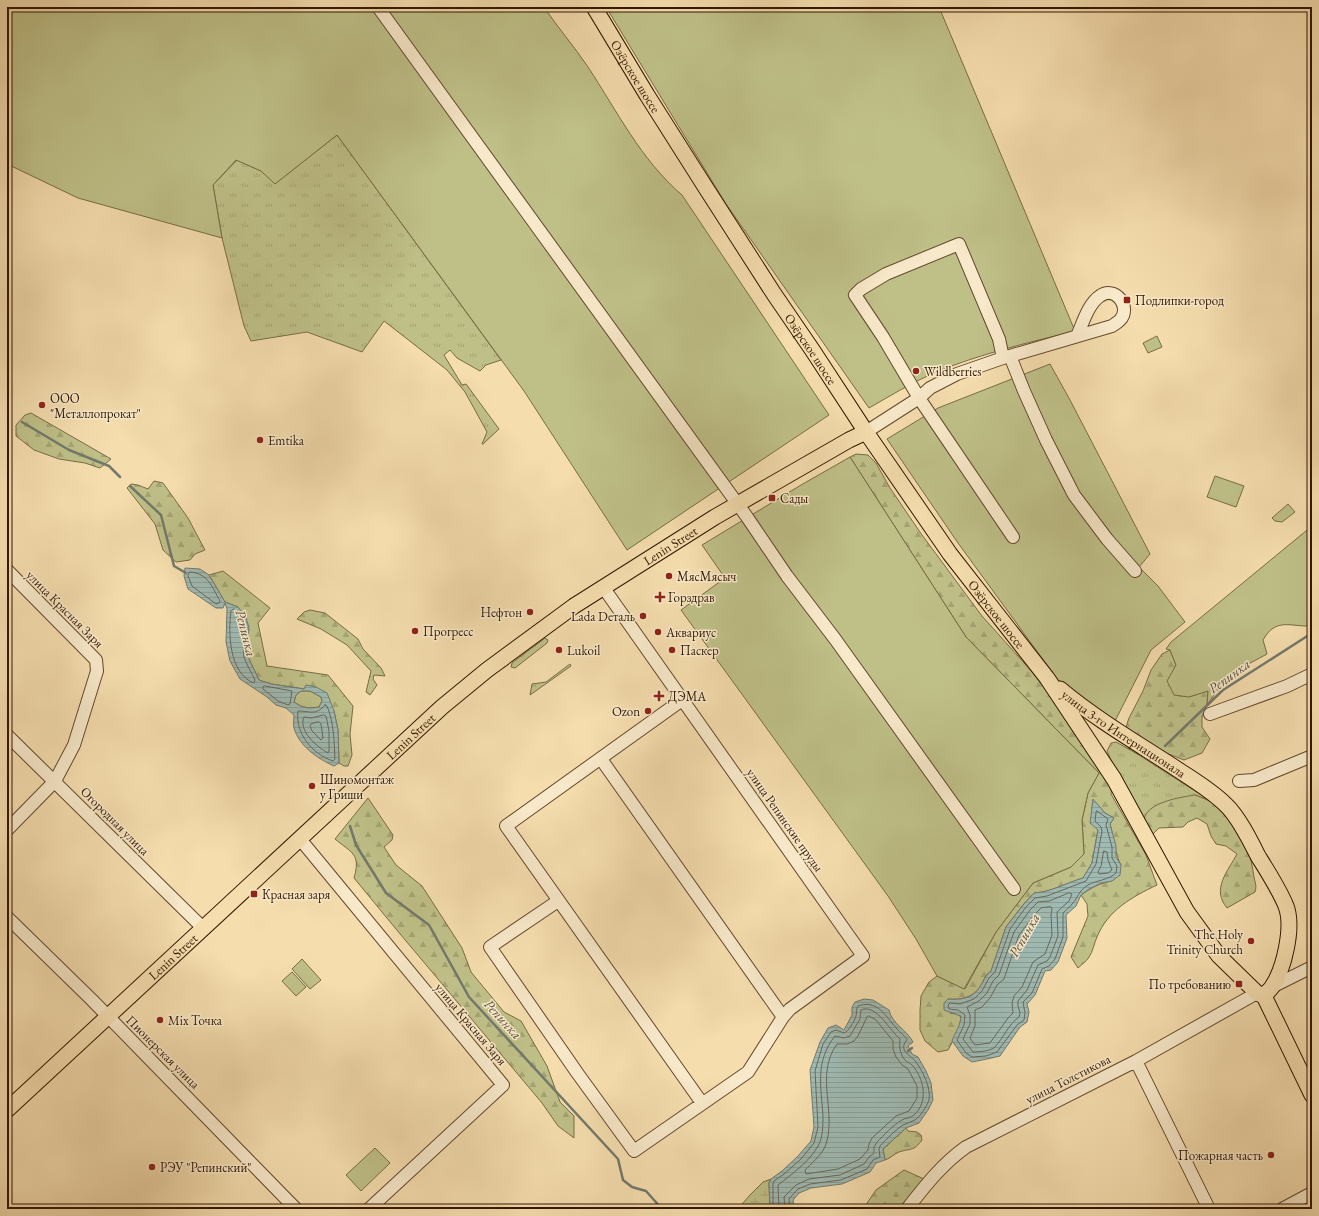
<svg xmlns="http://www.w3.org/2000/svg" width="1319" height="1216" font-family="'EB Garamond',serif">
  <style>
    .grass { fill: url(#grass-tufts); stroke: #786c44 }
    .forest { fill: url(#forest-firs); stroke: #786c44 }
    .wetland { fill: url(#wetland-marsh); stroke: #786c44 }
    .green { fill: #bfc088; stroke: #786c44 }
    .water { fill: url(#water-rules); stroke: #73796b; fill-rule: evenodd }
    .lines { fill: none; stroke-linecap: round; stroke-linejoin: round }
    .shore { stroke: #68685a; stroke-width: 1 }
    .stream { stroke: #73796b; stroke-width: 2.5 }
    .minor-casing { stroke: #63482c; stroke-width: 14 }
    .major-casing { stroke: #321700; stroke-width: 17 }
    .minor { stroke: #f8e9ca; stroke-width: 12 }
    .major { stroke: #f5ddae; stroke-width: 15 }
    .poi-dot { fill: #8f2418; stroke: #f8e9ca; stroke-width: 1.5 }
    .labels { text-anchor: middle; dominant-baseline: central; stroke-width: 3; stroke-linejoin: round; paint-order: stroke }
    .street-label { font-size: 13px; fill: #321700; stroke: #f8e9ca }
    .poi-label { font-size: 13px; fill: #321700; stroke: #f8e9ca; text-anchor: start }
    .water-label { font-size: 14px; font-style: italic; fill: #58503f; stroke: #f8e9ca }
  </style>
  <defs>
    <pattern id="grass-tufts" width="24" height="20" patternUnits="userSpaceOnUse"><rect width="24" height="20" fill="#bfc088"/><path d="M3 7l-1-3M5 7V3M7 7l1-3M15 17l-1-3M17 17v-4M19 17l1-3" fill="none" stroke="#a5a474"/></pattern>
    <pattern id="forest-firs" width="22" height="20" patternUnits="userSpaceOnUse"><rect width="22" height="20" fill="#bfc088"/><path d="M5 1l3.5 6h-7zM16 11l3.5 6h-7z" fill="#a5a474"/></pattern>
    <pattern id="wetland-marsh" width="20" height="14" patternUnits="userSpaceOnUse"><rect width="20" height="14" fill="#bfc088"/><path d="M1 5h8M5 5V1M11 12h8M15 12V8" fill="none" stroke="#a5a474"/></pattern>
    <pattern id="water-rules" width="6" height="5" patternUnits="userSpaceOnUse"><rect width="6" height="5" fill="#9fbab3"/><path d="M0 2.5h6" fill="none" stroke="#899f98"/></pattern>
  </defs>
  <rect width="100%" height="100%" fill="#f5ddae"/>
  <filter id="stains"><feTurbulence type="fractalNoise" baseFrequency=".005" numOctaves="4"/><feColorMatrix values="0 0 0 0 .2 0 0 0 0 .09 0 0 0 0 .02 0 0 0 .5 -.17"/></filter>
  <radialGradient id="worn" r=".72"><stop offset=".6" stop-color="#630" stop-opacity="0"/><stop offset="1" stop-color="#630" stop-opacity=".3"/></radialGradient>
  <!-- grass -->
  <path class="grass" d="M337 135 501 360 486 365 480 371 457 358 450 350 444 355 462 385 466 384 499 429 483 444H482L487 432 465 392 447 370 384 321 362 352 307 332 251 341 244 326 222 238 213 185 237 160 261 171 276 183Z
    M545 638 548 640 547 643 515 668 511 667 512 663Z
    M570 664 571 666 530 695 532 684 546 682Z
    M1116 742 1139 755 1209 800 1195 795 1144 821 1111 760 1107 751 1111 743Z"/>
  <!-- forest -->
  <path class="forest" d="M31 413 111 459 100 468 85 463 59 459 34 450 16 436V425L25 415Z
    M856 454 868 455 876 463 890 488 922 535 982 616 1034 674 1075 729 1112 784 1111 794 1146 855 1157 885C1132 897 1108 910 1097 937 1094 943 1093 952 1089 957 1087 961 1081 965 1078 968L1071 957 1088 916 1087 904 1081 895C1091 888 1100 883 1112 881L1121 865C1115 855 1114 837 1110 824L1114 818 1105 813 1093 800 1092 808 1098 829 1092 863 1083 878C1066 883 1052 892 1034 893L1023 905 1006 927 991 971C985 975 984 980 980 987 973 998 960 1000 948 999L950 1013 956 1014 961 1016C961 1026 953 1041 948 1050L938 1052 925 1041 920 1030V1010L921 996 929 982 937 976 965 989 996 932 1033 883 1071 867 1084 854 1082 820 1088 793 1099 773 966 637 850 457Z
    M154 481 163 483 188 518 205 550 195 554 190 560 176 562 163 550 155 524 127 488 131 484 138 485 148 489Z
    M223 571 270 608 258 623 267 666 328 675 353 706 350 734 352 755 348 766H344L339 763 338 730 334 711 306 685 305 689 271 684 259 680 248 657 247 640 249 629 238 607 225 602 209 575Z
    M310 610 325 613 358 639 363 649 381 668 385 676 374 675 373 679 377 685 370 695 366 692 371 671 347 645 321 629 297 619 304 612Z
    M1170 650 1176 665 1168 681 1189 697 1208 690 1207 705 1202 717V727L1210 739 1202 753 1184 760 1151 747 1125 730 1129 718 1143 691 1151 670 1162 654Z
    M1195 795C1203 798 1211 801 1218 806 1230 816 1249 849 1252 865 1253 869 1253 873 1254 877 1255 883 1257 885 1255 892L1227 908C1211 889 1228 871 1237 854L1226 846 1216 844 1211 836 1207 824 1197 818 1188 822 1183 827 1159 828 1150 837C1148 833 1144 825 1144 820 1146 802 1182 797 1195 795Z
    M368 798 393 835 392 840 384 847 396 865 422 886 462 948 471 972 504 1012 521 1021 547 1066 560 1102 574 1116V1138L558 1126 542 1103 396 929 354 878C361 854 352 853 335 839Z
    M906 1128 908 1131 917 1132 921 1135 922 1140C913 1152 911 1148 899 1152 894 1154 891 1158 885 1160L883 1149Z
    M904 1170 924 1179 917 1191 901 1209H863L876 1190Z"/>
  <!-- wetland -->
  <path class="wetland" d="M771 1179 769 1183 770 1209H738L750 1195 763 1182Z"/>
  <!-- green -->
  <path class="green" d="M7 7H544C558 28 574 46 588 67 617 111 641 160 682 195L829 415 627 550 524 391 337 135 275 184 261 171 236 160 213 185 222 238 78 198 7 164Z
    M606 7H939L1075 331C1027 343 979 354 934 373 911 383 890 396 869 408L726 204Z
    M1157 336 1162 347 1148 353 1143 343Z
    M1050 364 1070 400 1150 554 1139 567 1158 586 1185 622 1151 650 1113 725 1058 680 958 543 887 439 938 408Z
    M850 457 966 637 1099 773 1088 793 1082 820 1084 854 1071 867 1033 883 996 932 964 989 937 976 916 939 888 896 681 610 725 578 702 545 801 485Z
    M1215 476 1244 486 1236 507 1207 497Z
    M1288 504 1295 512 1282 522 1275 521 1272 518Z
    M1312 526V626C1290 627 1276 617 1263 640L1267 654 1243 667 1223 682 1207 705 1208 691 1189 697 1174 695 1167 681 1176 665 1170 650 1166 649 1171 642Z
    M301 691H310L321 697 322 701 319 707C309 709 302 708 294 702L296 695Z
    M302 959 321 980 310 989 292 969Z
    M292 972 306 987 296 996 282 981Z
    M375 1148 390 1163 361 1191 346 1175Z"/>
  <!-- water -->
  <path class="water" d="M185 568 200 569 209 575 225 602 238 607 246 617 249 629 247 640 248 657 259 680 271 684 304 689 306 685 316 687 327 693 334 711 338 730 339 763 334 766C318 759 299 746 294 728 293 724 294 719 294 715L286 708 276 705 267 697 240 679 230 661 226 642 227 609 225 603 223 608H216L188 589 184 576ZM301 691H310L321 697 322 701 319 707C309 709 302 708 294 702L296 695Z
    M1093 799 1105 813 1114 818 1110 824 1116 846V857L1121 865 1120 875 1112 881 1101 883 1089 889 1081 895 1076 906 1066 915 1067 938 1058 962 1051 970 1045 971 1035 995 1027 1004 1029 1012 1027 1022 1020 1027 1000 1056 987 1059 972 1062 963 1056 952 1041C955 1032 961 1025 961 1016L944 1010V1003L948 999C959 1000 972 999 979 988 984 981 984 977 991 971L1006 927 1023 905 1034 893C1051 892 1066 883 1083 878L1092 863 1098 830 1090 823Z
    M864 999 873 1000 889 1010C892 1024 907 1030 913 1042L908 1046 912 1054 918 1057 926 1071 931 1083 933 1100 928 1110 919 1123 906 1128 883 1149 885 1160 876 1163 870 1172 842 1184 811 1188 799 1193 793 1200 794 1207 814 1209H770L769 1183 771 1179 782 1171 798 1156 811 1141 814 1127 810 1070 820 1042 828 1028 836 1025 844 1030 852 1015V1007L855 1002Z"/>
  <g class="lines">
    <!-- shore -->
    <path class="shore" d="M190 572C208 573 212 587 220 601L219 603 216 604 192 586 188 576Z
      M234 609C251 619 241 641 244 657 246 664 252 673 255 680L254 683C229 674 228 632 231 611Z
      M265 686 292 691 290 704 288 705 278 701 263 689V687Z
      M325 705 327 706C334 723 334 741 335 759L333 761C312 754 295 733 298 711 310 711 316 716 325 705Z
      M324 715 326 716 329 731V751L328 753C317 747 298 731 304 717L311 718Z
      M319 722 321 724 323 738 321 740 312 731 310 726 311 724Z
      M1097 811 1108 819 1106 825 1112 847V858L1117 866 1116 873C1109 880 1097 880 1088 885 1077 892 1079 897 1072 904 1070 907 1066 910 1063 913V937L1055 959 1049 966 1042 969 1032 993 1023 1002 1025 1013 1024 1020 1017 1025 997 1052 986 1056 972 1057 966 1053 957 1040 964 1025 965 1015 958 1010 949 1009 948 1005 950 1003 960 1004 974 999 982 991 989 978 995 972 1010 929 1026 907 1035 898 1047 896 1086 881 1096 864 1102 831 1101 827 1095 821 1096 813Z
      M1104 851 1107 852 1108 860 1112 870 1108 873 1099 874 1098 872 1101 866Z
      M1069 893 1072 894 1069 901 1057 912 1058 936 1050 957 1047 961 1038 965 1027 990 1018 1001V1006L1020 1013 1019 1017C1008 1025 1004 1037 995 1047 991 1051 979 1052 973 1052L963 1039 970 1024V1015L967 1007 979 1001 987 993 993 981 999 975 1014 932 1030 910 1038 902 1049 901Z
      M1051 907 1052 909 1051 915 1052 935 1045 954 1033 962 1022 987 1014 996 1012 1003 1013 1013 1008 1018 990 1043 975 1045 970 1038 975 1026V1010L982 1007 990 998 997 985 1004 979 1019 935 1035 914 1041 908Z
      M869 1016 876 1020 893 1041V1049L896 1057 902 1065 908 1069 917 1086V1098L909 1111 896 1116 872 1138 869 1144 868 1150 860 1159 838 1169 806 1174 805 1170C811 1164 821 1155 825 1147 838 1113 814 1076 837 1044H847L854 1041 858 1036 867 1017Z
      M773 1209V1184L774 1181 784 1174 801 1159 814 1143 818 1127 815 1071 823 1044 831 1032 836 1030 844 1033C849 1031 854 1022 856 1016 857 1012 856 1009 858 1006 878 999 886 1017 897 1029 900 1033 906 1036 907 1040 897 1051 912 1056 916 1062 923 1072 931 1087 929 1100 927 1106 920 1117 915 1120 911 1122 907 1123 903 1125 895 1130 887 1139 880 1146L879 1149 880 1157 873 1160 867 1169 841 1180 810 1184 798 1189 789 1199 790 1209
      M779 1209 778 1185C792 1174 809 1162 818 1146 823 1138 823 1125 823 1116 821 1086 815 1061 835 1036L844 1038 850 1036 860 1019 861 1010C876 1003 890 1031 900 1039 899 1047 900 1056 907 1062 909 1063 910 1063 912 1065 924 1078 929 1102 914 1115 911 1118 905 1118 902 1120 893 1125 884 1135 877 1142L874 1147V1153L869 1157 864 1164 840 1175 809 1179 796 1185 784 1197 785 1209"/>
    <!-- stream -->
    <path class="stream" d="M22 422 69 450 109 466 120 477
      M130 486 161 515 174 566 186 573
      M1165 746 1223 690 1312 633
      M350 826 356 845 386 893 429 925 469 997 618 1159 623 1180 632 1187 646 1191 662 1209
      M908 1051 912 1048"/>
    <!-- minor casing -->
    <g class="minor-casing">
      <path id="minor" d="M378 7 747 517 787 576 835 639 1014 889
        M1010 356 1024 391 1046 440 1074 495 1107 539 1135 571
        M1003 358 999 339 959 244 886 274 861 289 855 295 883 337 919 398 1013 537
        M866 432 919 398 930 388 957 374 1003 358 1112 326C1115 324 1118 322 1120 320 1132 307 1115 285 1100 296 1088 304 1083 323 1077 336
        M7 570 96 660 97 671 74 745 55 781 7 830
        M682 700 506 826 702 1103
        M1210 714 1287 686 1312 674
        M7 735 203 928
        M601 759 783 1017
        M1239 781 1254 780 1312 756
        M300 839 503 1085 369 1209
        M558 901 490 947 578 1074 634 1151 748 1072 783 1017 790 1009 863 956 603 587
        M7 917 92 1000 296 1209
        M1272 987 1312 967
        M1136 1061 1209 1209
        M907 1209C925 1186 942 1164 966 1147L1136 1061 1257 993
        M1282 1209 1312 1193"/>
    </g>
    <!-- major casing -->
    <g class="major-casing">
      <g id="major">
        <path id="s1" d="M594 7 647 95 704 185 774 294 813 351 866 432 950 554 1047 678 1114 779 1187 912 1219 956 1257 993 1264 996 1312 1095"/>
        <path id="s2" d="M1060 689C1097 720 1139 744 1180 771 1195 781 1212 791 1226 805 1238 816 1250 840 1258 856 1268 872 1279 889 1286 906 1294 927 1284 969 1272 987 1269 991 1266 993 1264 996"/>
        <path id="s3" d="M7 1110 442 707 487 670 574 606 715 517 849 440 866 432"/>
      </g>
    </g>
    <!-- minor -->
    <use href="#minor" class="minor"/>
    <!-- major -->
    <use href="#major" class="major"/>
  </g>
  <!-- markers -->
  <g class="poi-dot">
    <rect x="1123" y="296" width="8" height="8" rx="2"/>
    <circle cx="916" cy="371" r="4"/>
    <circle cx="42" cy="405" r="4"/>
    <circle cx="260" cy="440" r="4"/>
    <rect x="768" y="494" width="8" height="8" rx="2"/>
    <circle cx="669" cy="576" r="4"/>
    <path d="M658 591h4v4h4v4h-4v4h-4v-4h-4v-4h4z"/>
    <circle cx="530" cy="612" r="4"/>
    <circle cx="643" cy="616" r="4"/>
    <circle cx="415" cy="631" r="4"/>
    <circle cx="658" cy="632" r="4"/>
    <circle cx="559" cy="650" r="4"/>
    <circle cx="672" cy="650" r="4"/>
    <path d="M657 690h4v4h4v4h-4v4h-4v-4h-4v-4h4z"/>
    <circle cx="648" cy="711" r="4"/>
    <circle cx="312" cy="786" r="4"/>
    <rect x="250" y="890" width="8" height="8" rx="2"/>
    <circle cx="1251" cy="941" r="4"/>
    <rect x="1235" y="980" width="8" height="8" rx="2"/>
    <circle cx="160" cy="1020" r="4"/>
    <circle cx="1271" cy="1155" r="4"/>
    <circle cx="152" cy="1167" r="4"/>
  </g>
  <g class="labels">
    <!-- street labels -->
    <g class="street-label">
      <text stroke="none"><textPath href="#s1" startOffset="81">Озёрское шоссе</textPath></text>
      <text stroke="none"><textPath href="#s1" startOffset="405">Озёрское шоссе</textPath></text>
      <text stroke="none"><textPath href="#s3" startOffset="873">Lenin Street</textPath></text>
      <text transform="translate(65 609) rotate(45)">улица Красная Заря</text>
      <text stroke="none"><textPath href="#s1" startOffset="729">Озёрское шоссе</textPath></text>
      <text stroke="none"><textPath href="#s2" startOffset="78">улица 3-го Интернационала</textPath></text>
      <text stroke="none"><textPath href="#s3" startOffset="550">Lenin Street</textPath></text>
      <text transform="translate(785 820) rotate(55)">улица Репинские пруды</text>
      <text transform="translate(115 821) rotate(45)">Огородная улица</text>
      <text stroke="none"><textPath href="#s3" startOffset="226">Lenin Street</textPath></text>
      <text transform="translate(471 1024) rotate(50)">улица Красная Заря</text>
      <text transform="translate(163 1052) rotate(45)">Пионерская улица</text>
      <text transform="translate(1068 1079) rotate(-27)">улица Толстикова</text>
    </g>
    <!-- poi labels -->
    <g class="poi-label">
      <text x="1135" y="300">Подлипки-город</text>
      <text x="924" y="371">Wildberries</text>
      <text x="50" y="398">ООО<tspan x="50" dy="15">"Металлопрокат"</tspan></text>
      <text x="268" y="440">Emtika</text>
      <text x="780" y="498">Сады</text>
      <text x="677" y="576">МясМясыч</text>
      <text x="668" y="597">Горздрав</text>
      <text x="522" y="612" text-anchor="end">Нефтон</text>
      <text x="635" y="616" text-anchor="end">Lada Dеталь</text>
      <text x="423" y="631">Прогресс</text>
      <text x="666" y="632">Аквариус</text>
      <text x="567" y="650">Lukoil</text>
      <text x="680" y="650">Паскер</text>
      <text x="668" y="696">ДЭМА</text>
      <text x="640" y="711" text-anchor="end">Ozon</text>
      <text x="320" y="779">Шиномонтаж<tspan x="320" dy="15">у Гриши</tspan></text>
      <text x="262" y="894">Красная заря</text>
      <text x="1243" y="934" text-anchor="end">The Holy<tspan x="1243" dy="15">Trinity Church</tspan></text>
      <text x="1231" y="984" text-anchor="end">По требованию</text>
      <text x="168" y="1020">Mix Точка</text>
      <text x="1263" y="1155" text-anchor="end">Пожарная часть</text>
      <text x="160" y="1167">РЭУ "Репинский"</text>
    </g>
    <!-- water labels -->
    <g class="water-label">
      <text transform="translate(246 633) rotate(76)">Репинка</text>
      <text transform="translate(1229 676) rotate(-36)">Репинка</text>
      <text transform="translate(1024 935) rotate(-60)">Репинка</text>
      <text transform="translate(503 1019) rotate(48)">Репинка</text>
    </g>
  </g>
  <!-- margin -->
  <rect width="1319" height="1216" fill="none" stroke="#f5ddae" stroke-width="24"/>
  <rect x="8" y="8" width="1303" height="1200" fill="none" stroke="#321700" stroke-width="2"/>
  <rect x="12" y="12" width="1295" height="1192" fill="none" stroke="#321700"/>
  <rect width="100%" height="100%" filter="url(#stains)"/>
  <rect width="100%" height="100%" fill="url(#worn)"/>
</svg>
